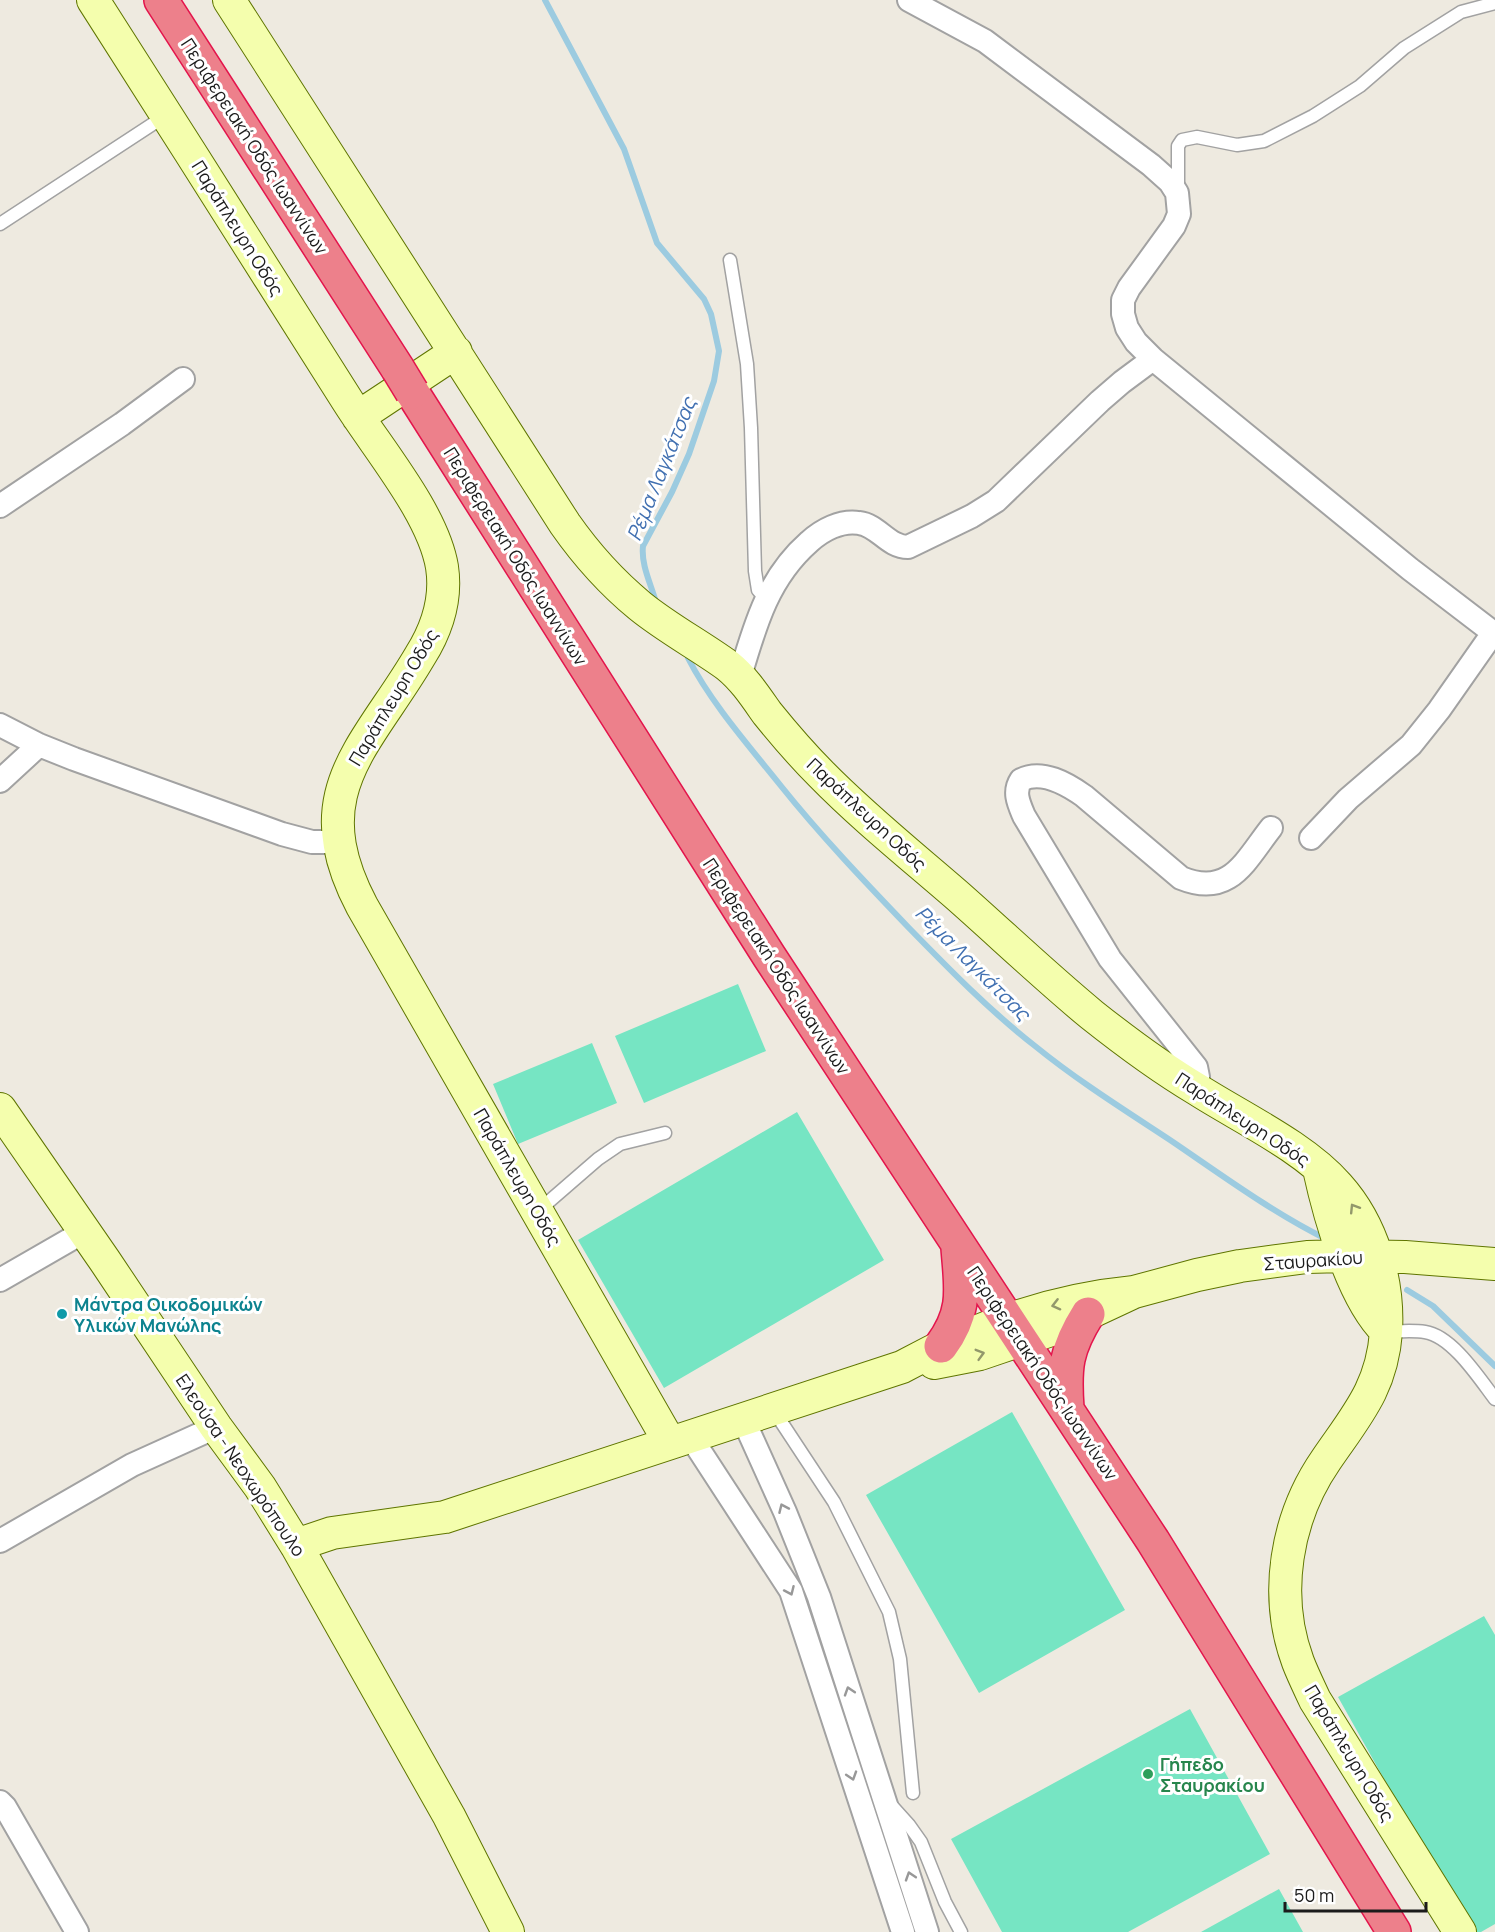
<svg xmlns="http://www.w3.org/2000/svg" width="1495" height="1932" font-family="Manrope,sans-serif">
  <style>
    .pitch { fill: #76e5c3 }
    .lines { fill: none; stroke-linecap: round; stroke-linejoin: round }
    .stream { stroke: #9ccbe0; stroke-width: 6 }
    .lane-casing { stroke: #a2a2a2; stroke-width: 15 }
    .street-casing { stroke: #a2a2a2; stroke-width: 26 }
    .secondary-casing { stroke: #5f7500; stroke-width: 34 }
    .highway-casing { stroke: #e3154c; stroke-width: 36 }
    .lane { stroke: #fff; stroke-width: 12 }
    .street { stroke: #fff; stroke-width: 22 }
    .secondary { stroke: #f4fead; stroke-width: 32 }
    .highway { stroke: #ed808b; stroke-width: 33 }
    .highway-bridge-casing { stroke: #e3154c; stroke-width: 36; stroke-linecap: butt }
    .highway-bridge { stroke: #ed808b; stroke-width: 33 }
    .oneway { stroke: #92986b }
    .oneway2 { stroke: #989898 }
    .culture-dot { fill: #0f9aa8; stroke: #fff; stroke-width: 2 }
    .leisure-dot { fill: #2e9e5b; stroke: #fff; stroke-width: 2 }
    .labels { text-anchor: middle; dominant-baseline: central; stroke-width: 6; stroke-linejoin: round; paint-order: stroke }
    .street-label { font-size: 18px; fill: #1b1b1b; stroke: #fff }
    .culture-label { font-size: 18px; font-weight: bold; fill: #0d838f; stroke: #fff; text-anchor: start }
    .leisure-label { font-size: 18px; font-weight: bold; fill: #27864d; stroke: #fff; text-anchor: start }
    .water-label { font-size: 20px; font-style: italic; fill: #4170b1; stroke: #fff }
  </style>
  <rect width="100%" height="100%" fill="#eeeae0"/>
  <!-- pitch -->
  <path class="pitch" d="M738 984 766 1051 644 1103 615 1036Z
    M592 1043 617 1103 518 1144 493 1084Z
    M797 1112 884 1260 664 1388 578 1240Z
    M1012 1412 1125 1610 979 1693 866 1495Z
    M1484 1616 1495 1635V1924L1481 1932H1470L1338 1697Z
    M1190 1709 1270 1854 1128 1932H1002L951 1839Z
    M1279 1889 1303 1932H1201Z"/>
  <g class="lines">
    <!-- stream -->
    <path class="stream" d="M545 0 624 149 657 243 704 299 711 314 719 351 714 381 689 454 672 492 643 546C641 564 650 582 655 599
      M688 658C711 703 749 746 781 786 821 836 865 882 909 928 949 969 989 1010 1035 1046 1078 1081 1126 1111 1173 1142 1223 1176 1272 1212 1326 1239
      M1407 1290 1433 1306 1495 1366"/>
    <!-- lane casing -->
    <g class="lane-casing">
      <path id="lane" d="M1178 189V146L1182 140 1197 137 1237 145 1264 141 1313 116 1360 86 1404 48 1461 12 1495 3
        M0 224 165 116
        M730 260 747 364 751 428 755 571 758 590 766 599
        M538 1211 598 1159 620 1144 665 1133
        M1387 1331C1399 1332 1412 1330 1425 1332 1452 1336 1479 1378 1495 1399
        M774 1411 834 1502 889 1612 900 1659 913 1793
        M891 1805 909 1825 921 1842 945 1902 961 1932"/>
    </g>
    <!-- street casing -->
    <g class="street-casing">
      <path id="street" d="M909 0 985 41 1151 165 1170 182 1177 193 1179 214 1174 226 1129 288 1123 300V314L1127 328 1136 342 1153 359 1410 569 1495 634
        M0 506 122 424 183 379
        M740 676C755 625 768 578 809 542 822 530 841 520 859 523 878 525 888 547 908 547L972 516 996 501 1100 401 1122 382 1153 359
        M0 725 39 745 74 759 282 834 312 842H340
        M0 781 39 745
        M1311 838 1348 799 1411 745 1439 710 1493 633
        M1196 1089 1198 1077 1196 1067 1110 959 1024 816C1019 804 1013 792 1021 780 1042 769 1067 784 1084 796L1181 878C1230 898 1245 861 1271 828
        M0 1280 85 1231
        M743 1419 785 1512 819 1597 927 1932
        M690 1436 791 1591 903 1932
        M0 1541 132 1465 216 1427
        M0 1802 5 1807 77 1932"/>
    </g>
    <!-- secondary casing -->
    <g class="secondary-casing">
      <path id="secondary" d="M93 0C178 133 263 267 347 400 377 448 433 513 442 567 447 600 437 629 420 656 366 748 302 792 362 906L670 1443
        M229 0 565 524C586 554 611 582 640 606 667 628 699 645 728 666 744 679 755 696 767 713 784 734 802 755 821 774 864 818 913 857 959 897 1003 936 1046 977 1092 1015 1126 1042 1161 1068 1198 1090 1242 1118 1304 1147 1338 1186 1373 1225 1389 1281 1386 1332 1382 1388 1356 1416 1326 1460 1286 1518 1273 1595 1298 1662 1303 1675 1309 1687 1315 1700L1460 1932
        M358 417 456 352
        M0 1109 105 1261 216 1427 260 1487 296 1545 449 1816 508 1932
        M1319 1169C1329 1215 1352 1298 1386 1331
        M934 1363 980 1354 1057 1328 1134 1292 1197 1275 1240 1266 1307 1257 1346 1256 1405 1257 1495 1264
        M296 1545 332 1533 445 1517 902 1367C975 1327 1051 1300 1134 1292"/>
    </g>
    <!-- highway casing -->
    <g class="highway-casing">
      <path id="highway" d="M161 0 398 369
        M412 392 769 956 1153 1541 1394 1932
        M941 1346C967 1311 961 1288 958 1248
        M1067 1408C1064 1367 1066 1349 1088 1314"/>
    </g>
    <!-- lane -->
    <use href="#lane" class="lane"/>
    <!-- street -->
    <use href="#street" class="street"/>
    <!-- secondary -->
    <use href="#secondary" class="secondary"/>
    <!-- highway -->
    <use href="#highway" class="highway"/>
    <!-- highway-bridge casing -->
    <g class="highway-bridge-casing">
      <path id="highway-bridge" d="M398 369 412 392"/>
    </g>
    <!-- highway-bridge -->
    <use href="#highway-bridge" class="highway-bridge"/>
  </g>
  <!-- one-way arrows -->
  <defs><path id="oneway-chevron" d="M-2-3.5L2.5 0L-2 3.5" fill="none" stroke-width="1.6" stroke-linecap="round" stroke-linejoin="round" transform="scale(1.5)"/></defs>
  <g class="oneway">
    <use href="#oneway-chevron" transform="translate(1354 1208) rotate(-122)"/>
    <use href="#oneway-chevron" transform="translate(1056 1305) rotate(166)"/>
    <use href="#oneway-chevron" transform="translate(980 1354) rotate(-16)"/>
  </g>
  <g class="oneway2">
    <use href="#oneway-chevron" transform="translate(783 1508) rotate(-114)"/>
    <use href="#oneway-chevron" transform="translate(790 1591) rotate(66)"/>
    <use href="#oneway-chevron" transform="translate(849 1691) rotate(-108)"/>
    <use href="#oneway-chevron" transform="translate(852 1776) rotate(72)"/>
    <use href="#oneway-chevron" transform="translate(910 1876) rotate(-108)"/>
  </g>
  <!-- markers -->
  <circle class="culture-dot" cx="62" cy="1314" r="6"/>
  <circle class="leisure-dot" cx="1148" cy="1774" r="6"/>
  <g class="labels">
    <!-- street labels -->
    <g class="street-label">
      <text transform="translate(255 146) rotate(57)">Περιφερειακή Οδός Ιωαννίνων</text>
      <text transform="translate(238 228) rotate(58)">Παράπλευρη Οδός</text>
      <text transform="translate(516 556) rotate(58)">Περιφερειακή Οδός Ιωαννίνων</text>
      <text transform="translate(393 697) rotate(-59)">Παράπλευρη Οδός</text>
      <text transform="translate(867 814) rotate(43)">Παράπλευρη Οδός</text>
      <text transform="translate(777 966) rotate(57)">Περιφερειακή Οδός Ιωαννίνων</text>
      <text transform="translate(1243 1119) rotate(33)">Παράπλευρη Οδός</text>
      <text transform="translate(518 1177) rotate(60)">Παράπλευρη Οδός</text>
      <text transform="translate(1313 1260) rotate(-4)">Σταυρακίου</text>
      <text transform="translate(1043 1373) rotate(56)">Περιφερειακή Οδός Ιωαννίνων</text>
      <text transform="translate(241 1465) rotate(56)">Ελεούσα - Νεοχωρόπουλο</text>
      <text transform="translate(1350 1753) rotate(59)">Παράπλευρη Οδός</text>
    </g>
    <!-- culture labels -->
    <g class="culture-label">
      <text x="74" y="1304">Μάντρα Οικοδομικών<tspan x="74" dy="21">Υλικών Μανώλης</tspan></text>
    </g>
    <!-- leisure labels -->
    <g class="leisure-label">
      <text x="1160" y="1764">Γήπεδο<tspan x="1160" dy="21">Σταυρακίου</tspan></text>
    </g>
    <!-- water labels -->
    <g class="water-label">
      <text transform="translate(661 469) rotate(-68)">Ρέμα Λαγκάτσας</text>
      <text transform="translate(973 963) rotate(45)">Ρέμα Λαγκάτσας</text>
    </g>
  </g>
  <!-- scale -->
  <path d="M1285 1902v9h141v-9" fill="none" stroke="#1b1b1b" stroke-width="3"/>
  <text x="1294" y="1902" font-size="18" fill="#1b1b1b" stroke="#ffffff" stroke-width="4.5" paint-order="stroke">50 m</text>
</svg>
